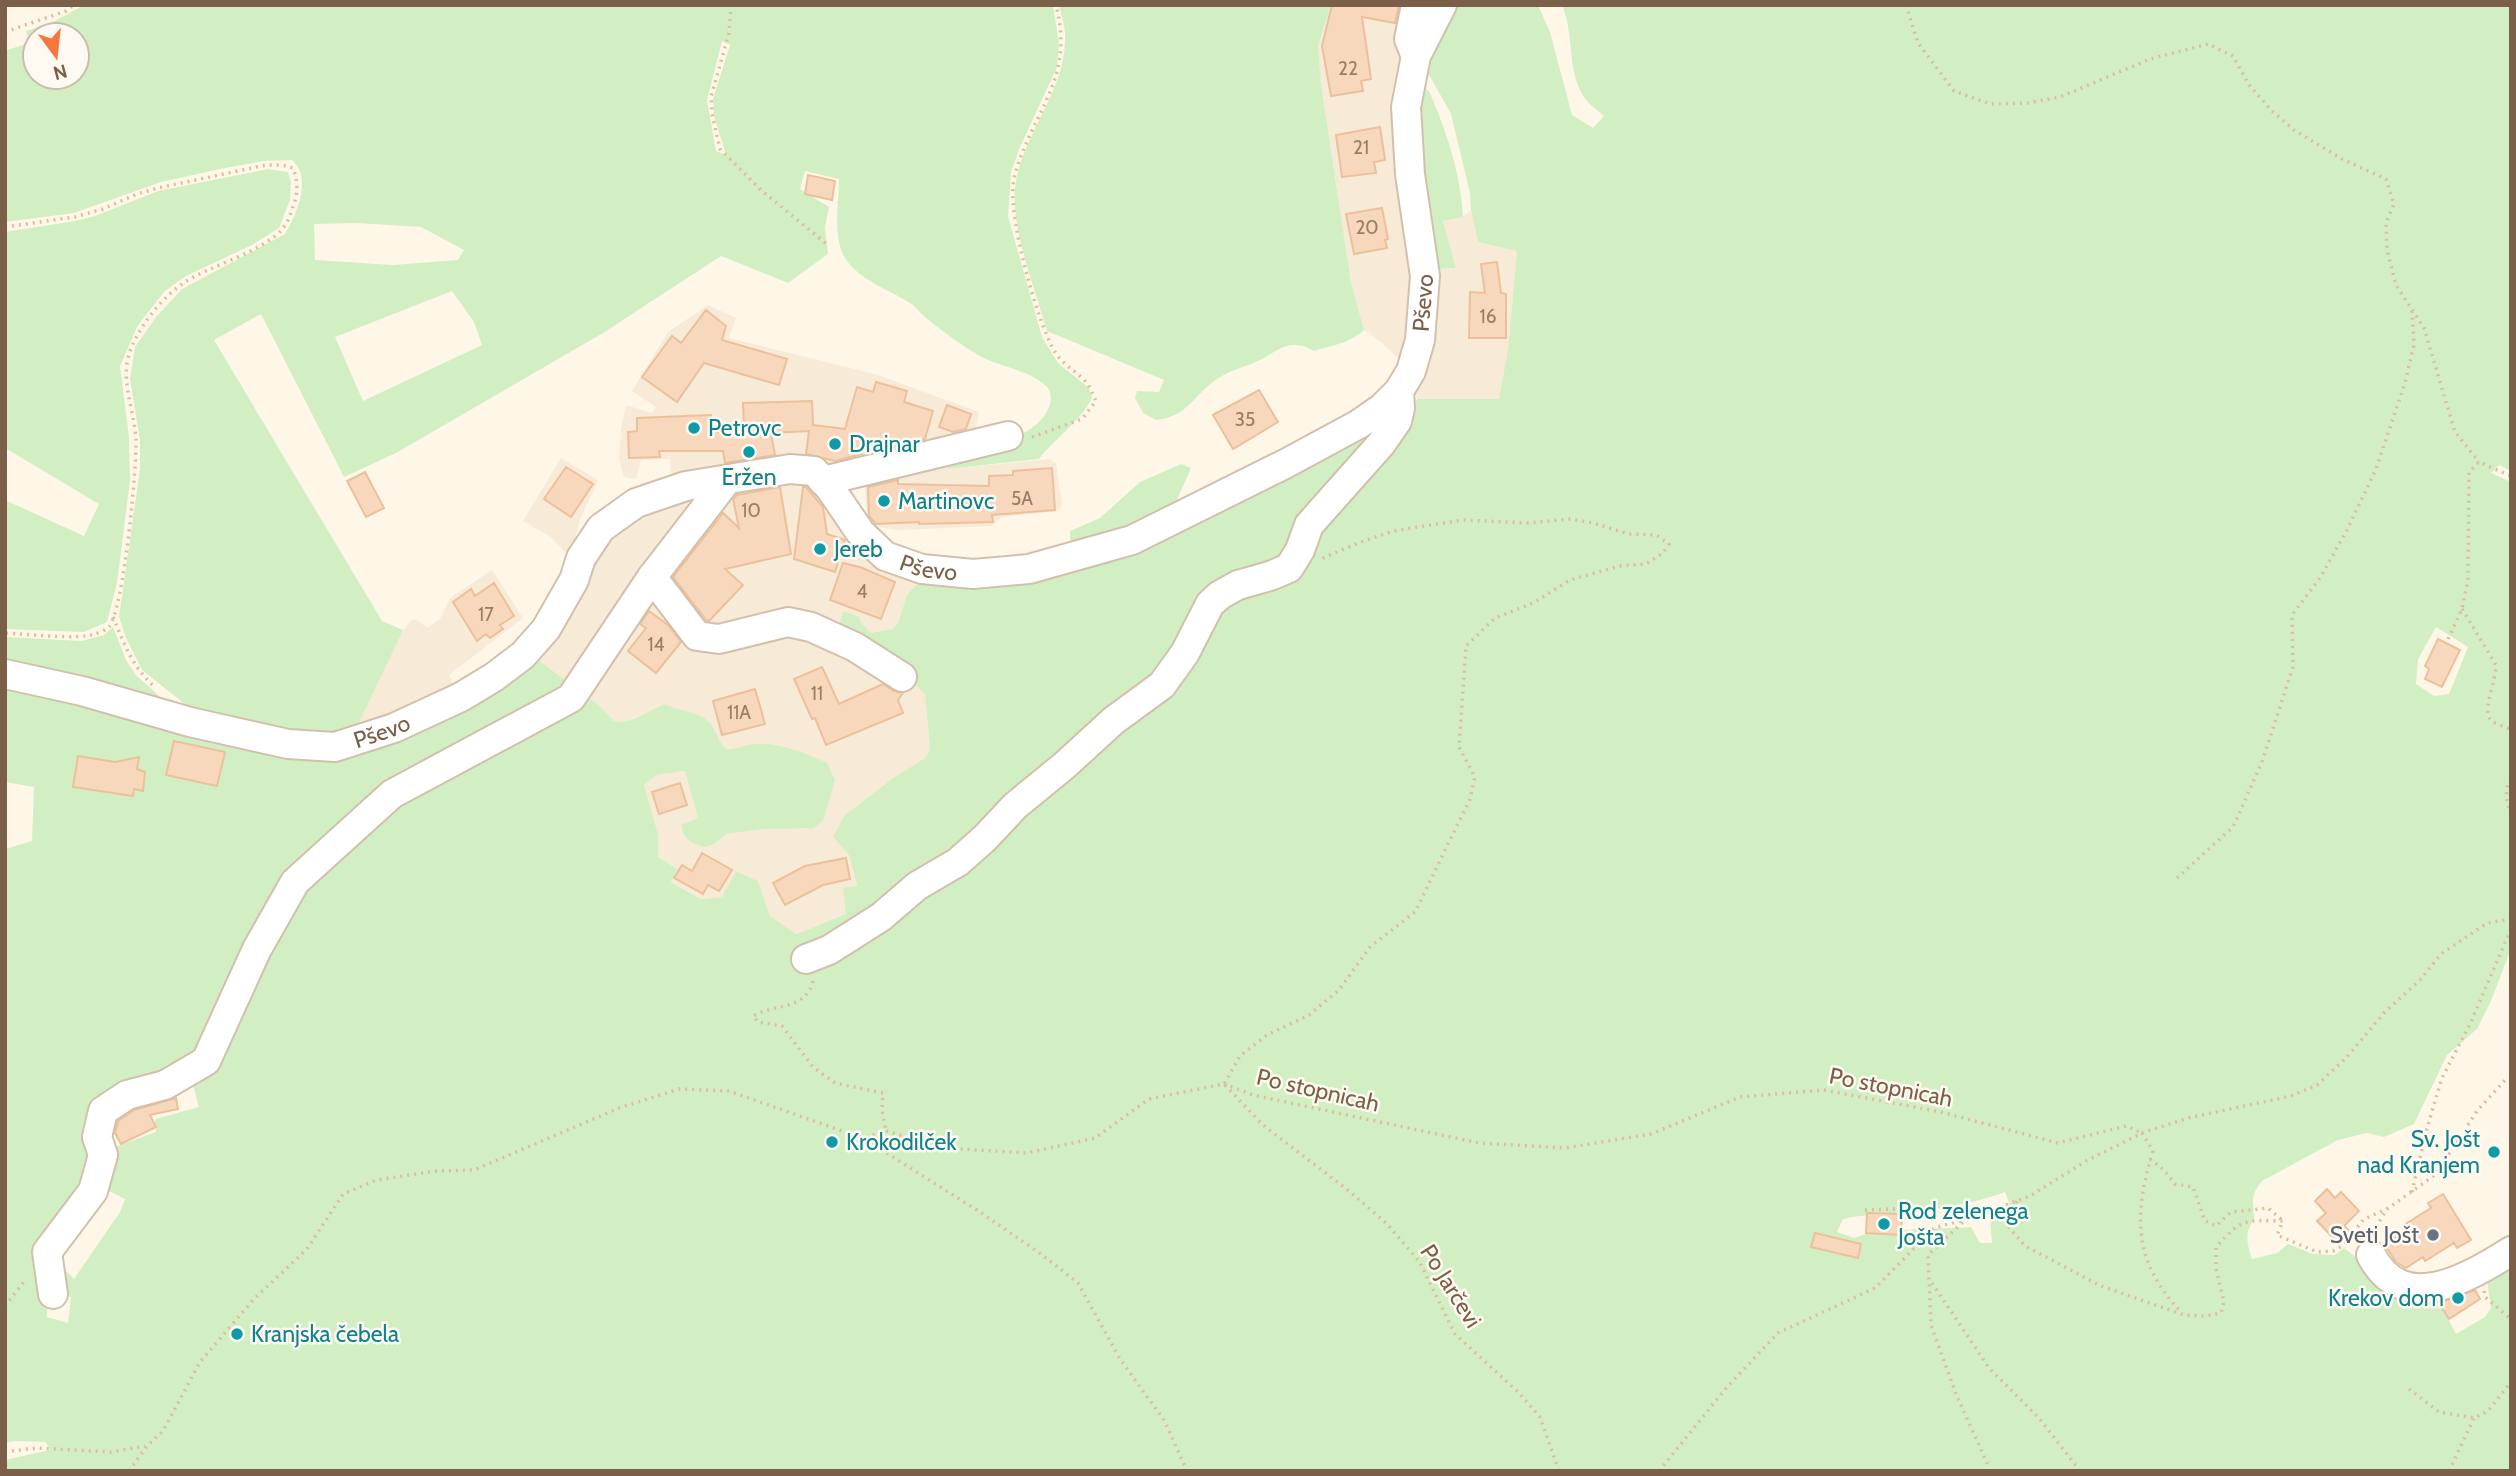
<svg xmlns="http://www.w3.org/2000/svg" width="2516" height="1476" font-family="Cabin,sans-serif">
  <style>
    .residential { fill: #f7ead6; fill-rule: evenodd }
    .green { fill: #d2efc4; fill-rule: evenodd }
    .building { fill: #f7d8bd; stroke: #ecc09b; stroke-width: 2 }
    .lines { fill: none; stroke-linecap: round; stroke-linejoin: round }
    .minor-casing { stroke: #d3c0ac; stroke-width: 32 }
    .path { stroke: #ddbc9f; stroke-width: 3.5; stroke-dasharray: 2 5; stroke-linecap: butt }
    .minor { stroke: #fff; stroke-width: 28 }
    .culture-dot { fill: #0f9aa8; stroke: #fffaf1; stroke-width: 2.5 }
    .worship-dot { fill: #6b7280; stroke: #fffaf1; stroke-width: 2.5 }
    .labels { text-anchor: middle; dominant-baseline: central; stroke-width: 5; stroke-linejoin: round; paint-order: stroke }
    .number-label { font-size: 19px; fill: #9b7d65 }
    .street-label { font-size: 23px; fill: #7c5f48; stroke: #fffaf1 }
    .culture-label { font-size: 23px; fill: #0d838f; stroke: #fffaf1; text-anchor: start }
    .worship-label { font-size: 23px; fill: #5b616d; stroke: #fffaf1; text-anchor: end }
  </style>
  <rect width="100%" height="100%" fill="#fef7e8"/>
  <!-- residential -->
  <path class="residential" d="M1331 5H1452L1421 87 1437 269 1456 268 1443 221 1463 217 1471 210 1478 242 1517 251 1508 349 1499 400 1417 399 1403 363 1381 342 1364 330 1351 282 1321 84 1318 46Z
    M708 305 736 318 729 338 875 374 979 412 972 449 948 469 1050 459 1056 463 1062 504 1059 511 1002 517 992 526 900 530 868 526 890 546 922 558 917 584 907 595 898 623 892 629 871 633 843 611 838 630 910 680 925 694 930 750 925 758 893 778 845 815 849 855 857 887 846 914 795 934 770 916 758 881 737 871 722 897 701 899 671 881 658 857V834L644 785 656 775 685 771 698 818 681 826 714 844 726 834 763 829 755 744 736 750 726 749 720 744 708 720 694 714 676 710 664 704 634 719 623 722 614 721 600 706 514 676 357 727 398 638 410 621 416 619 427 628 440 619 450 598 492 570 523 618 449 675 457 691 518 649 571 559 552 538 523 521 561 458 598 480 580 520 574 543H581L671 481 670 459 641 460 636 479 624 477 619 459 621 429 626 405 652 413 656 407 632 391 668 332ZM839 474 864 475 868 526Z"/>
  <!-- green -->
  <path class="green" d="M84 5H1053L1059 44 1057 67 1020 147 1011 172 1008 216 1042 337 1058 363 1089 388 1092 398C1080 422 1055 438 1039 459L948 469 946 456C979 447 1039 441 1050 404 1052 397 1050 389 1045 385 1028 370 1001 367 982 357 962 346 943 332 925 317 920 313 916 306 910 303 888 289 860 281 845 258 832 236 839 203 839 179L805 171 800 189 829 207 825 228 828 254 788 283 721 256 603 333 396 453 344 477 261 314 214 340 382 621 403 630 357 727 329 737 196 713 142 670 126 638 119 617 140 469V440L130 379 135 347 156 317 182 289 285 234C296 215 313 178 292 160L264 161 220 169 161 182 74 213 5 222V46L7 50 29 43 26 31 49 24ZM35 35H77V77H35ZM722 41 730 45 713 99 714 116 726 155 716 151 707 100ZM357 223 421 227 464 250 458 260 393 265 315 260 314 224ZM452 291 474 322 482 345 363 401 335 337Z
    M1059 5H1331L1318 46 1321 84 1351 282 1364 330C1349 344 1332 345 1314 351 1307 347 1301 345 1293 345 1279 346 1270 356 1258 361 1242 368 1227 371 1213 382 1192 398 1186 417 1156 420L1143 413 1135 398 1137 391 1159 392 1164 380 1047 331C1036 292 1011 229 1015 189 1020 137 1063 96 1065 42 1066 30 1062 17 1059 5Z
    M1452 5H1538L1550 32 1572 115 1593 128 1604 116C1599 111 1592 107 1587 101 1566 76 1575 35 1562 5H2511V471L2499 465 2491 473 2511 482V949L2491 1001 2477 1029 2447 1055 2414 1124 2384 1137 2367 1133 2338 1140 2262 1181C2249 1197 2254 1201 2254 1220 2244 1231 2247 1246 2252 1259L2277 1253 2288 1244 2313 1254 2335 1255 2344 1248 2395 1287 2435 1295 2456 1334 2485 1317 2491 1308 2487 1280 2511 1258V1471H5V1460L50 1450 46 1442 16 1441 5 1443V849L32 841 34 787 5 782V683L335 755 534 657 600 706 614 721 623 722 634 719 664 704C676 710 698 712 707 720 716 728 717 741 726 749 736 750 744 745 754 744 779 742 805 753 827 763L835 780 823 821 813 828 763 829 726 834 714 844 704 847 691 842 684 835 681 825 698 818 685 771 656 775 644 785 658 834V857L677 869 671 882 701 899 722 897 736 871 758 881 770 916 796 934 846 914 843 888 857 886 849 855 833 837 845 815 893 778 925 758 930 750 925 694 910 680 838 630 843 611 859 617 861 623 871 633 892 629 898 623 907 595 917 584 1117 561 1146 546 1181 533 1206 516 1318 460 1372 434 1405 424 1417 399H1499L1508 349 1517 251 1478 242 1471 210 1470 193 1451 114 1427 71 1426 60ZM2436 627 2468 647 2449 694 2434 696 2416 684 2418 659ZM173 1081 193 1085 199 1107 155 1119 156 1132 106 1150 108 1094ZM107 1190 125 1199 120 1212 74 1279 55 1260ZM2005 1192 2009 1203 1990 1218 1992 1243H1980L1971 1227 1903 1230 1866 1234 1854 1238 1837 1232 1843 1219C1863 1214 1882 1215 1903 1213 1933 1210 1977 1203 2005 1192ZM48 1293 71 1297 68 1323 47 1317Z
    M1421 87 1429 91C1446 130 1461 174 1463 217L1443 221 1456 268 1437 269 1418 138Z
    M268 169 288 172 291 182 290 200 279 228 252 245 186 276 165 291 138 325 120 366 129 437 130 480 117 583 107 622 84 632 5 629V500L84 536 99 504 5 448V232L75 221 95 216 158 191Z
    M1181 464 1191 468 1176 502 1131 528 1077 546 1070 539V531L1100 518 1140 482Z
    M113 627 126 660 136 675 169 705 164 708 132 691 99 683 5 667V637L81 641 104 635Z"/>
  <!-- building -->
  <path class="building" d="M1332 5H1399L1395 23 1362 17 1371 79 1361 81 1363 91 1331 96 1322 46Z
    M1380 127 1385 160 1374 162 1376 173 1342 177 1336 135Z
    M808 175 835 181 832 200 805 194Z
    M1382 208 1388 239 1385 240 1387 248 1354 254 1346 214Z
    M1497 262 1501 293 1506 294V338H1469L1470 292 1485 293 1481 264Z
    M706 310 726 326 722 340 787 359 779 385 704 363 677 402 642 377 672 336 681 343Z
    M876 382 907 391 904 402 933 411 925 439 891 447 863 446 862 454 836 461 806 454 809 431 771 433 775 455 725 463 723 451H659L660 457 629 458 628 432 637 431V418L711 415 710 433 744 428 743 403 812 401 813 425 845 429 857 387 873 392Z
    M1259 390 1278 422 1233 449 1213 415Z
    M947 405 971 414 966 429 953 432 939 427Z
    M566 467 593 484 571 517 544 499Z
    M1052 468 1055 510 992 515 993 522 919 524V522L876 524 869 516 868 487 898 480V484L989 486V476L1013 475V471Z
    M365 472 384 508 366 517 347 481Z
    M780 487 791 554 725 569 743 585 709 621 706 620 673 577 723 513 739 528 733 499 737 495Z
    M803 487H806L823 507 827 534 845 540 835 572 794 559Z
    M843 563 860 567 895 582 881 619 830 600Z
    M494 583 514 616 500 625 503 629 490 638 486 634 477 641 453 602 471 589 475 596Z
    M649 611 668 625 681 642 656 673 628 651 646 628 640 624Z
    M2438 639 2460 650 2442 687 2425 679 2429 669 2425 666Z
    M822 667 839 704 883 684 894 691 903 693 898 700 903 713 826 745 815 718 812 719 794 679Z
    M755 689 765 724 722 735 713 701Z
    M174 741 225 752 217 786 166 775Z
    M78 756 115 762 139 757 137 769 145 772 143 791 134 789 133 796 73 787Z
    M680 783 687 805 659 814 652 792Z
    M702 853 732 870 719 891 708 885 703 894 674 878 682 865 692 871Z
    M846 858 850 879 823 885 785 905 773 883 805 866Z
    M176 1098 178 1109 150 1115 156 1127 121 1144 115 1133 118 1121 134 1110Z
    M2327 1189 2335 1198 2341 1192 2359 1211 2344 1226 2351 1232 2339 1244 2317 1221 2326 1213 2315 1201Z
    M2443 1194 2471 1240 2457 1248 2454 1243 2425 1261 2423 1257 2406 1268 2396 1262 2387 1248 2389 1241 2406 1230 2404 1225 2431 1208 2428 1203Z
    M1867 1213 1902 1214 1901 1235 1866 1233Z
    M1815 1233 1861 1244 1858 1258 1811 1247Z
    M2475 1290 2480 1299 2449 1319 2439 1303Z"/>
  <g class="lines">
    <!-- minor casing -->
    <g class="minor-casing">
      <g id="minor">
        <path d="M1415 54 1409 39 1416 5"/>
        <path d="M823 481 1008 436"/>
        <path d="M652 577 697 636 719 639 788 622 811 627 855 647 902 677"/>
        <path id="s1" d="M5 674 82 691 190 722 288 744 335 747 394 728 461 697 494 677 523 655 546 629 574 580 581 558 601 528 636 503 686 486 790 469 814 471 830 488 860 532 885 556 922 569 973 574 1029 569 1132 540 1285 464 1359 424 1382 408 1399 391 1411 371 1420 340 1425 276 1410 174 1406 107 1416 56 1442 5"/>
        <path d="M806 959 829 950 881 917 917 886 958 862 985 838 1015 806 1065 765 1113 721 1162 685 1185 653 1210 604 1220 595 1238 585 1270 576 1289 568 1300 550 1309 525 1381 444 1397 421 1400 408 1399 391"/>
        <path d="M2371 1255C2403 1317 2468 1278 2511 1251"/>
        <path d="M53 1294 47 1252 93 1191 103 1155 97 1137 103 1111 127 1095 165 1085 206 1061 257 949 295 882 392 794 571 698 652 577 727 480"/>
      </g>
    </g>
    <!-- path -->
    <path class="path" d="M731 5 729 33 711 97 712 114 720 149 761 190 829 246
      M1906 5 1918 43 1954 91 1990 104 2027 103 2060 97 2150 59 2208 44 2233 56 2249 85 2271 110 2294 130 2342 159 2386 179 2394 204 2386 223 2387 250 2396 285 2424 328 2455 432 2479 462
      M5 32 66 11 74 5
      M5 227 75 217 103 209 137 194 158 188 266 165H282L293 168C298 182 298 191 294 204 291 212 289 221 283 228 263 253 209 265 182 284 162 298 142 323 132 346 118 377 134 407 136 439 137 467 124 608 109 627 106 630 99 633 95 634 78 640 26 634 5 633
      M1032 437 1082 419 1096 401C1093 395 1090 387 1086 382 1076 371 1063 365 1055 352 1037 322 1010 223 1013 188 1014 170 1022 153 1029 137 1052 88 1070 61 1056 5
      M2462 609 2496 665C2497 679 2481 710 2491 720 2495 724 2505 727 2511 729
      M113 617C124 643 132 667 154 686
      M2448 639 2462 609 2468 579 2469 472 2479 462 2511 476
      M2511 779C2504 790 2506 802 2511 813
      M2177 878 2233 827 2262 762 2293 667 2292 615 2320 578 2347 530 2376 469 2405 383 2414 345 2412 310
      M813 981C805 1011 776 1003 753 1016L758 1022 782 1026 813 1067 835 1083 883 1093 882 1110 886 1131
      M1224 1084 1253 1095 1479 1143 1565 1148 1651 1134 1740 1097 1824 1090 1941 1112 2058 1143 2126 1126 2142 1133
      M1225 1085 1263 1125 1349 1191 1386 1223 1419 1261 1455 1334 1518 1392 1540 1417 1559 1471
      M2142 1133 2153 1151C2133 1216 2133 1262 2182 1313
      M863 1138 980 1212 1041 1254 1078 1283 1120 1359 1164 1420 1187 1471
      M2150 1159 2165 1171 2175 1184 2193 1187 2205 1221 2216 1226 2231 1212 2268 1208 2282 1220
      M2412 1192 2427 1128 2442 1078 2470 1024 2511 929
      M2017 1201 2007 1225 2025 1246 2101 1286 2184 1315 2205 1316 2221 1313 2224 1302 2216 1269V1247C2242 1218 2245 1220 2283 1221L2277 1235 2317 1252 2333 1251 2342 1246 2364 1219 2387 1209
      M1865 1210 1915 1208 1982 1211
      M2372 1233 2387 1209 2435 1175 2477 1111 2506 1079 2511 1077
      M1932 1283 1989 1368 2039 1418 2080 1471
      M2484 1291 2485 1297 2511 1319
      M5 1306 26 1279
      M2409 1389 2439 1412 2474 1418 2488 1411 2511 1382
      M5 1452 36 1448 111 1452 145 1446
      M129 1471 147 1446 163 1431 200 1362 253 1300 307 1249 343 1194 376 1180 437 1171 474 1170 619 1108 679 1089 729 1091 862 1138 886 1131 943 1148 1027 1153 1095 1138 1149 1099 1224 1084 1240 1056 1267 1035 1309 1015 1339 990 1370 947 1415 912 1470 799 1475 777 1459 747 1466 646 1495 618 1533 603 1570 580 1620 566 1646 564 1663 553 1669 544 1656 535 1629 534 1593 523 1571 519 1527 523 1463 520 1393 531 1358 543 1321 559
      M1659 1471 1727 1387 1778 1333 1875 1288 1934 1228 1963 1220
      M1988 1471V1465L1956 1394 1931 1325 1928 1255 1965 1220 2030 1196 2086 1161 2142 1133 2188 1118 2291 1096 2317 1085 2346 1058 2384 1013 2420 980 2441 954 2487 923 2511 919
      M2449 1471 2474 1418"/>
    <!-- minor -->
    <use href="#minor" class="minor"/>
  </g>
  <!-- markers -->
  <g class="culture-dot">
    <circle cx="694" cy="428" r="7"/>
    <circle cx="835" cy="444" r="7"/>
    <circle cx="749" cy="452" r="7"/>
    <circle cx="884" cy="501" r="7"/>
    <circle cx="820" cy="549" r="7"/>
    <circle cx="832" cy="1142" r="7"/>
    <circle cx="2494" cy="1152" r="7"/>
    <circle cx="1884" cy="1224" r="7"/>
    <circle cx="2458" cy="1298" r="7"/>
    <circle cx="237" cy="1334" r="7"/>
  </g>
  <circle class="worship-dot" cx="2433" cy="1235" r="7"/>
  <g class="labels">
    <!-- number labels -->
    <g class="number-label">
      <text x="1348" y="68">22</text>
      <text x="1361" y="147">21</text>
      <text x="1367" y="227">20</text>
      <text x="1488" y="316">16</text>
      <text x="1245" y="419">35</text>
      <text x="1022" y="498">5A</text>
      <text x="751" y="510">10</text>
      <text x="862" y="591">4</text>
      <text x="486" y="614">17</text>
      <text x="656" y="644">14</text>
      <text x="817" y="693">11</text>
      <text x="739" y="712">11A</text>
    </g>
    <!-- street labels -->
    <g class="street-label">
      <text stroke="none"><textPath href="#s1" startOffset="1690">Pševo</textPath></text>
      <text stroke="none"><textPath href="#s1" startOffset="1082">Pševo</textPath></text>
      <text stroke="none"><textPath href="#s1" startOffset="388">Pševo</textPath></text>
      <text transform="translate(1891 1087) rotate(11)">Po stopnicah</text>
      <text transform="translate(1318 1090) rotate(13)">Po stopnicah</text>
      <text transform="translate(1451 1286) rotate(58)">Po Jarčevi</text>
    </g>
    <!-- culture labels -->
    <g class="culture-label">
      <text x="708" y="428">Petrovc</text>
      <text x="849" y="444">Drajnar</text>
      <text x="749" y="477" text-anchor="middle">Eržen</text>
      <text x="898" y="501">Martinovc</text>
      <text x="834" y="549">Jereb</text>
      <text x="2480" y="1139" text-anchor="end">Sv. Jošt<tspan x="2480" dy="26">nad Kranjem</tspan></text>
      <text x="846" y="1142">Krokodilček</text>
      <text x="1898" y="1211">Rod zelenega<tspan x="1898" dy="26">Jošta</tspan></text>
      <text x="2444" y="1298" text-anchor="end">Krekov dom</text>
      <text x="251" y="1334">Kranjska čebela</text>
    </g>
    <!-- worship labels -->
    <g class="worship-label">
      <text x="2419" y="1235">Sveti Jošt</text>
    </g>
  </g>
  <!-- border -->
  <rect width="2516" height="1476" fill="none" stroke="#7c5f48" stroke-width="14"/>
  <!-- north arrow -->
  <g transform="translate(56 56) rotate(165)"><circle r="33" fill="#fffaf1" stroke="#cbbcad" stroke-width="2"/>
  <path d="M0-5L12 26L0 18L-12 26Z" fill="#f47742"/>
  <text y="-10" font-size="19" font-weight="bold" text-anchor="middle" fill="#7c5f48">N</text>
  </g>
</svg>
